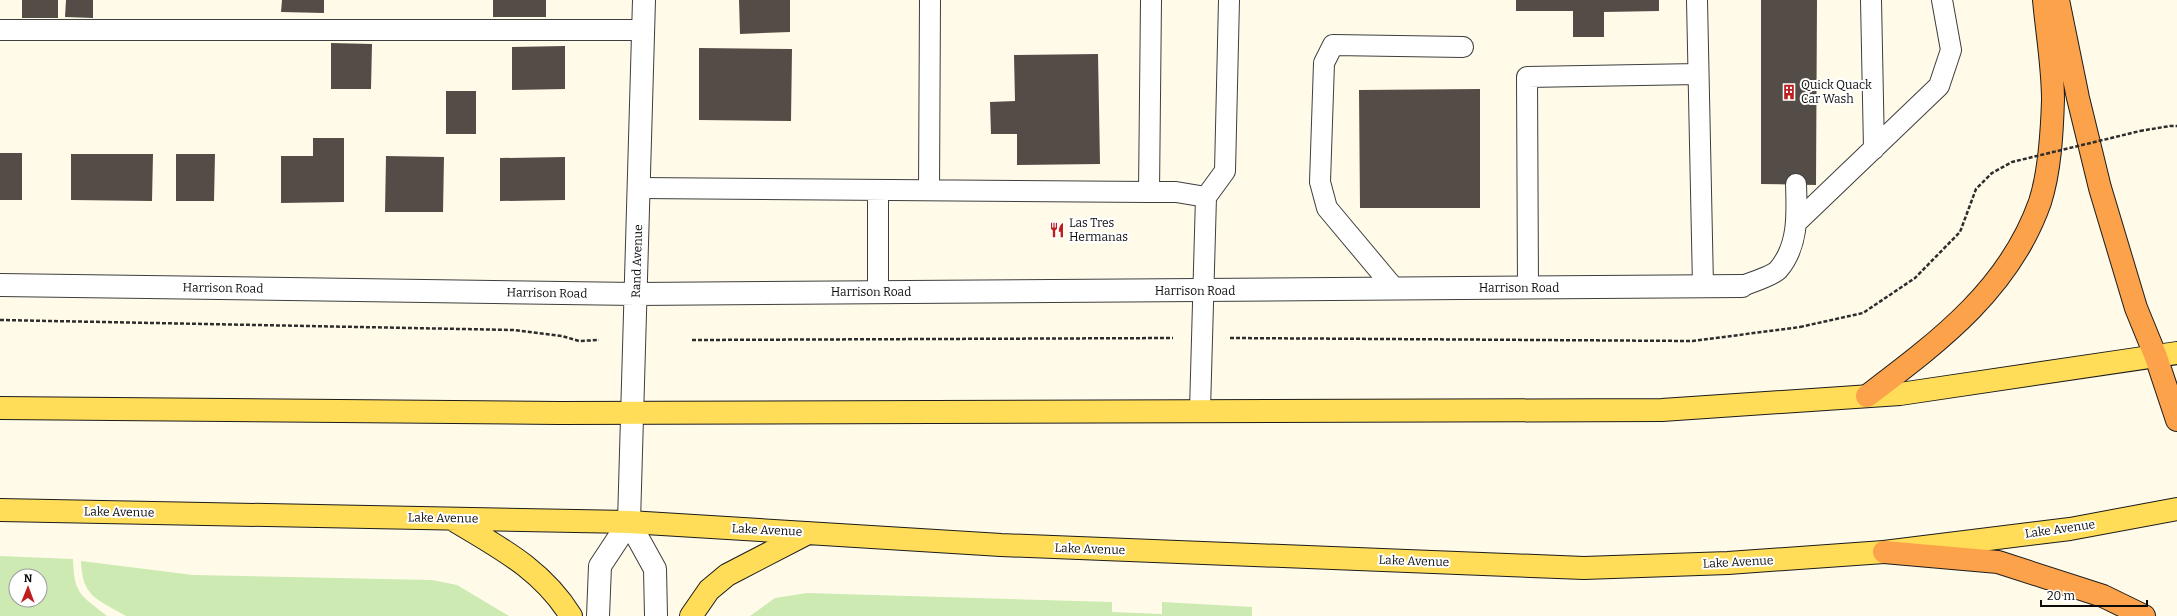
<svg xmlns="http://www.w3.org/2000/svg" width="2177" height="616" font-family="Bitter,serif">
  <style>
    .green { fill: #cceab1; fill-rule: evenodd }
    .building { fill: #544c47 }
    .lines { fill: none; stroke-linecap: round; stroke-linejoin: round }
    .service-casing { stroke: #3e3e3e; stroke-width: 22 }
    .minor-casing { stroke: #3e3e3e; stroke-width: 24 }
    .primary-casing { stroke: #1c1c1c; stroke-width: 24 }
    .motorway-casing { stroke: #1c1c1c; stroke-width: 24 }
    .path { stroke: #2d2d2d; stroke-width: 2.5; stroke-dasharray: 4 2; stroke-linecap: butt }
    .service { stroke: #fff; stroke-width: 20 }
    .minor { stroke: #fff; stroke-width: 22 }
    .primary { stroke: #ffdd58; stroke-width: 22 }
    .motorway { stroke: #fba24a; stroke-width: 22 }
    .path-bridge { stroke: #2d2d2d; stroke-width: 2.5; stroke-dasharray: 4 2; stroke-linecap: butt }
    .labels { text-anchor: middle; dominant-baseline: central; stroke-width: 4; stroke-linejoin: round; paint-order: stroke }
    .poi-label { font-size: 12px; fill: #0b0b0b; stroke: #fff; text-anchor: start }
    .street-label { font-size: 12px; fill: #0b0b0b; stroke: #fff }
  </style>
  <rect width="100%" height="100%" fill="#fffbe8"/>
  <!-- green -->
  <path class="green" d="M0 556 73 559C74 595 81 595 107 616H0ZM16 576H40V600H16Z
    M81 561 193 575 432 580 457 585 509 616H126C97 599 82 597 81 561Z
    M807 593 1112 602V612L1162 614V602L1252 607V616H750L775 598Z"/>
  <!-- building -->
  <path class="building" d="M22 0H58V18H22Z
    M66 0H93V18L65 17Z
    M282 0H324V13L281 12Z
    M493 0H546V17H493Z
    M739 0H790V32L740 34Z
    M1516 0H1659V11L1604 12V37H1573V11H1516Z
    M1761 0H1817L1816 185 1761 184Z
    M331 43 372 44 371 89H331Z
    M565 46V89L512 90V47Z
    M699 48 792 49 791 121 699 120Z
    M1098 54 1100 164 1017 165V134H991L990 102 1015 101 1014 55Z
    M1480 89V208H1360L1359 90Z
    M446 91H476V134H446Z
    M313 138H344V202L281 203V156H313Z
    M0 153H22V200H0Z
    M71 154H153L152 201 71 200Z
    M176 154H215L214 201H176Z
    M386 156 444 157 443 212H385Z
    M565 157V200L500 201V158Z"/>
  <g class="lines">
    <!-- service casing -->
    <g class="service-casing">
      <path id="service" d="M1697 0 1703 286
        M1871 0 1874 149
        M0 30H644
        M640 188 1149 192H1176L1206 197
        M878 190V292
        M929 190 930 0
        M1149 192 1151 0
        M1797 222 1939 86 1951 50 1942 0
        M1742 286C1750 283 1772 276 1778 270 1799 246 1797 213 1796 184
        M1394 288 1327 208 1320 182 1324 63 1333 45 1463 47
        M1528 288 1527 77 1698 74
        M1200 410 1206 197 1225 171 1229 0"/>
    </g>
    <!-- minor casing -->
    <g class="minor-casing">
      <path id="minor" d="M0 285 636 294 1742 286
        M629 522 644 0
        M629 522 655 569 656 616
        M598 616 600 566 629 522"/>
    </g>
    <!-- primary casing -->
    <g class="primary-casing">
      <path id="primary" d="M0 408 559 413 1662 410 1900 394 2177 353
        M0 510 629 522 1001 545 1584 568 1728 563 1884 552 2070 529 2177 509
        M452 519C498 547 541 568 571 616
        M691 616 709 590 727 575 808 533"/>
    </g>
    <!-- motorway casing -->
    <g class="motorway-casing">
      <path id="motorway" d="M2058 0 2078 98 2100 188 2136 308 2156 357 2177 420
        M1867 396C1938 342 2009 290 2040 202 2050 171 2052 132 2053 100 2053 67 2047 33 2044 0
        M1884 552 1998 562 2103 596 2144 616"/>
    </g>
    <!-- path -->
    <path class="path" d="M2140 131 2170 126H2177
      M0 320 513 330 562 336 579 341 599 340
      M1230 338 1693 341 1800 327
      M692 340 1173 338"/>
    <!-- service -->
    <use href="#service" class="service"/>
    <!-- minor -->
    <use href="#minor" class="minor"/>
    <!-- primary -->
    <use href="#primary" class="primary"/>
    <!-- motorway -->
    <use href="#motorway" class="motorway"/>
    <!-- path-bridge -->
    <path class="path-bridge" d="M1800 327 1863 313 1915 278 1960 232 1976 189 1992 173 2012 162 2140 131"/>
  </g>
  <!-- icons -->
  <defs>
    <g id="building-bare" transform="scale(1.2)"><path d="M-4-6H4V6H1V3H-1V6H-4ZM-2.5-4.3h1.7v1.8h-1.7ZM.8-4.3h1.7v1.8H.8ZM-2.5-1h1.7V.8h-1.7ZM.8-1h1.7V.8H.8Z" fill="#bf1e1f" stroke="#fff" stroke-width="2.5" paint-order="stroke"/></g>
    <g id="restaurant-bare" transform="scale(1.2)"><path d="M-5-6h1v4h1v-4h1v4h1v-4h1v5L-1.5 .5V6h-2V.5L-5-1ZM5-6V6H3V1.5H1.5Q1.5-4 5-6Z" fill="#bf1e1f" stroke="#fff" stroke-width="2.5" paint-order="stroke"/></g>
  </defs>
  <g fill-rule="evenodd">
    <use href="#building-bare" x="1789" y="92"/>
    <use href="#restaurant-bare" x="1057" y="230"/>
  </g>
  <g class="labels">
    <!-- poi labels -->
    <g class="poi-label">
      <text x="1801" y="85">Quick Quack<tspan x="1801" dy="14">Car Wash</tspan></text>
      <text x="1069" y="223">Las Tres<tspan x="1069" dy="14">Hermanas</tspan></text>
    </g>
    <!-- street labels -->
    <g class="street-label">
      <text transform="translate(637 261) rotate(-88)">Rand Avenue</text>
      <text transform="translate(223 288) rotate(1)">Harrison Road</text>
      <text x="1519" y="288">Harrison Road</text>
      <text x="1195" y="291">Harrison Road</text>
      <text x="871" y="292">Harrison Road</text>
      <text transform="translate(547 293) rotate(1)">Harrison Road</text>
      <text transform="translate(119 512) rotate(1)">Lake Avenue</text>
      <text transform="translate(443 518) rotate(1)">Lake Avenue</text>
      <text transform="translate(2060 529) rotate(-8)">Lake Avenue</text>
      <text transform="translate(767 530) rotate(3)">Lake Avenue</text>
      <text transform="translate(1090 549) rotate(2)">Lake Avenue</text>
      <text transform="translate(1414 561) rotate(2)">Lake Avenue</text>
      <text transform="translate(1738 562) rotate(-3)">Lake Avenue</text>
    </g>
  </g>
  <!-- north arrow -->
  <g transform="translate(28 588) rotate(1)"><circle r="19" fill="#ffffff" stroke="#9d9d9d"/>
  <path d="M0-3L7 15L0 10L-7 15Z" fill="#bf1e1f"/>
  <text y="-6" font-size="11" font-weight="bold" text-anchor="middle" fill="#0b0b0b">N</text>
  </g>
  <!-- scale -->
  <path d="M2041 600v6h106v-6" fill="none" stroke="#0b0b0b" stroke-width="2"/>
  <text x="2047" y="600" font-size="12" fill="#0b0b0b" stroke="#ffffff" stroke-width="3" paint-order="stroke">20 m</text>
</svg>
